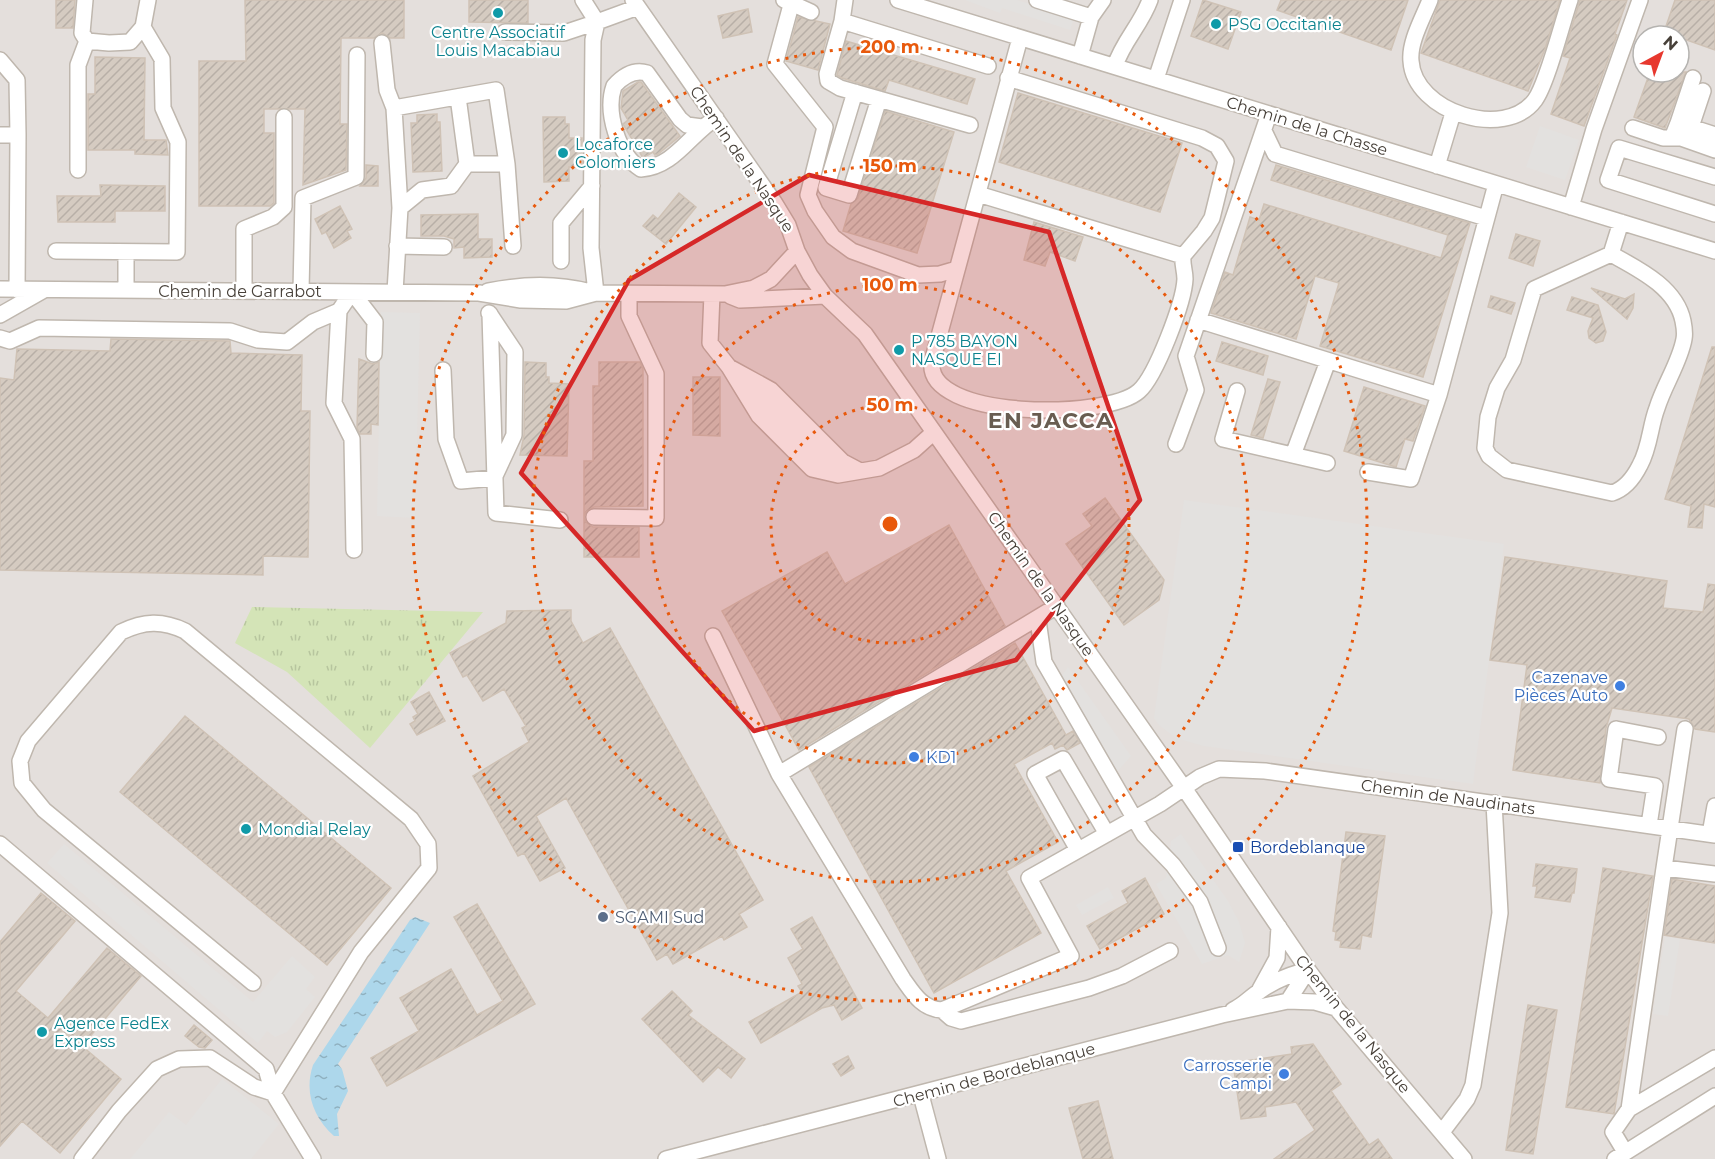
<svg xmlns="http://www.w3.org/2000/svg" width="1715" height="1159" font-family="Montserrat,sans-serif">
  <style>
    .industrial { fill: #e4dfdc; fill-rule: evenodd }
    .grass { fill: url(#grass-tufts) }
    .parking { fill: #e3e1df }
    .water { fill: url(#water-ripples) }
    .building { fill: url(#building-hatch); stroke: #cfc2b5; stroke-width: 1.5 }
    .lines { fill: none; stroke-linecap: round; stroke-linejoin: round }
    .minor-casing { stroke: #bfb7ae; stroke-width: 18 }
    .minor { stroke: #fff; stroke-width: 15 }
    .marked { fill: #d62828; fill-opacity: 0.2; stroke: #d62828; stroke-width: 4.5; stroke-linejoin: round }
    .ring { fill: none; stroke: #e8590c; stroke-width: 3; stroke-dasharray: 3 6 }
    .culture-dot { fill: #0f9aa8; stroke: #fff; stroke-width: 2 }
    .shop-dot { fill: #3f7fe0; stroke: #fff; stroke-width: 2 }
    .transit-dot { fill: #1a4fb4; stroke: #fff; stroke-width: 2 }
    .service-dot { fill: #5c6f8a; stroke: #fff; stroke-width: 2 }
    .labels { text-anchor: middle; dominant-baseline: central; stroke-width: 4.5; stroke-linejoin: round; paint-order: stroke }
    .culture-label { font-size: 16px; fill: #0d838f; stroke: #fff; text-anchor: start }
    .street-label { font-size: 16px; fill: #474039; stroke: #fff }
    .shop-label { font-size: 16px; fill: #366cbe; stroke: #fff; text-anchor: end }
    .transit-label { font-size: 16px; fill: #164399; stroke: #fff; text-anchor: start }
    .service-label { font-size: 16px; fill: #4e5e75; stroke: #fff; text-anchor: start }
    .district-label { font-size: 22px; font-weight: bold; letter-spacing: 1.5px; fill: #695d51; stroke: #fff }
    .centre { fill: #e8590c; stroke: #fff; stroke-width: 3 }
    .ring-label { font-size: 18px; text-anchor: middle; font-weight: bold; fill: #e8590c; stroke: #fff; stroke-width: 4.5; stroke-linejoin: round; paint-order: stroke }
  </style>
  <defs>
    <pattern id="grass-tufts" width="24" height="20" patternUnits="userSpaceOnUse" patternTransform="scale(1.5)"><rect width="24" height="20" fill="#d4e4b7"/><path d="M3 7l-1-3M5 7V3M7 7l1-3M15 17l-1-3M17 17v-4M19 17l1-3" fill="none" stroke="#b7c59e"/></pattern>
    <pattern id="water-ripples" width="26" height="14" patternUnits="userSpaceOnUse" patternTransform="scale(1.5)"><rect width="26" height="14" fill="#add7eb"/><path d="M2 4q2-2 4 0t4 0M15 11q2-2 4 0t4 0" fill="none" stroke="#8fb0bf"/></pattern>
    <pattern id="building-hatch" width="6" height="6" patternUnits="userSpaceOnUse" patternTransform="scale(1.5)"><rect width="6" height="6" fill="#d5cbc1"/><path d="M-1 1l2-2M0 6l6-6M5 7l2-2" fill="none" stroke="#b8afa7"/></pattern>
  </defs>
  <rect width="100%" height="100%" fill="#f4f0eb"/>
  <!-- industrial -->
  <path class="industrial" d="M0 0H1715V1159H0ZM1643 36H1679V72H1643Z"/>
  <!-- grass -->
  <path class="grass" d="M252 607 483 612 370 748 287 672 235 643Z"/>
  <!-- parking -->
  <path class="parking" d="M965 0H1017L1074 18 1070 30 1002 8 1000 13Z
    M1540 126 1579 140 1565 180 1526 167Z
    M381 312 420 313 415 518 377 516Z
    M1184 500 1504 544 1473 784 1204 746 1176 738 1159 725 1154 718Z
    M1068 667 1131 756 1115 774 1059 680Z
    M1181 834 1228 901 1239 922 1245 943 1239 962 1228 955 1202 964 1156 884 1166 878 1171 841Z
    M64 844 253 1002 292 956 315 977 306 989 315 997 287 1032 275 1037 267 1031 258 1043 47 863Z
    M1108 887 1114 898 1082 915 1076 905Z
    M1665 937 1680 939 1668 1016 1653 1014Z
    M222 1079 279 1124 251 1159H130L169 1112 186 1125Z"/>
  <!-- water -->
  <path class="water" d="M415 917 430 923 338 1064 342 1069 348 1091 337 1114 339 1136H334C313 1117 304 1092 313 1065L410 920Z"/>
  <!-- building -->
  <path class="building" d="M56 0H75L73 28H56Z
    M245 0H404V38H390L382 33 374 38H341L340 124H347L346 170 303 185 305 109H264V133H274V203L270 206H199V61H246Z
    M469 0H528V23L469 22Z
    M1203 0 1241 12 1228 49 1191 36Z
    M1281 0H1408L1391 50 1277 10Z
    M1440 0H1560L1545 49 1528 91 1421 53Z
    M1580 0H1627L1615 34 1617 35 1584 126 1551 114 1570 58 1563 56Z
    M1675 0H1715V50L1664 32Z
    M748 9 752 32 723 38 718 16Z
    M798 17 830 24 818 70 786 61Z
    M846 41 975 79 967 104 889 80 885 91 842 78 837 75Z
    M95 57 145 58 144 140H166L168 155 135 154V150H88V94H95Z
    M1650 72H1686L1665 128 1634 117Z
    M638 82H641L680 136 658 154 655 155 653 152 643 158 623 124 628 120 621 108 623 91Z
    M1018 93 1182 143 1160 212 999 162Z
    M885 111 954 132 917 253 843 231 851 204 858 198Z
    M437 114V122H440L442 171 413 172 411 123H417V115Z
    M543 117H565V124H569V138H582V167H569V181L544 182Z
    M366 165 378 166V186H360L366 178Z
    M1276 165 1470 223 1423 377 1320 346 1339 283 1315 276 1296 339 1211 313 1225 272 1233 275 1250 217 1259 220 1264 204 1441 258 1448 235 1271 180Z
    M100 185 165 186V211H115V222H58L57 196H101Z
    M679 193 696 207 666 244 643 226 653 215 658 219Z
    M340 206 352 229 347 231 351 238 334 248 326 232 322 234 315 219Z
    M478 214V239H492V257L464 258V247L454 248V239L444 236H421V215Z
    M1034 222 1083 237 1075 261 1050 252 1045 266 1024 260Z
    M1516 234 1540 241 1533 266 1509 258Z
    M1591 288 1625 299 1634 294 1633 308 1627 319Z
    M1491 296 1515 303 1511 314 1488 307Z
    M1572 297 1598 305 1606 332 1603 341 1596 343 1589 338 1588 331 1593 318 1567 310Z
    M111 339 230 341 231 353 302 355 301 411H310L308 557 263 556V575L0 570V378L14 380 17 349 110 351Z
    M1222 342 1268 356 1263 375 1216 361Z
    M1712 347H1715V507L1704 504 1702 528 1688 527 1691 506 1665 499Z
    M359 359 373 364 379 362 378 425 371 424V434H360L357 428Z
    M525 362 546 363V377H549V383L569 384 567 456 520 455 524 435Z
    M599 362H640L643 369V506L594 507 586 512 584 517 586 522 593 527H639V557H584V461H593V386H599Z
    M693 377H720V436L693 435Z
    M1268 379 1280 382 1263 438 1251 435Z
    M1364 387 1425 406 1413 441 1405 439 1396 467 1344 451Z
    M1105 498 1164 580 1159 600 1124 625 1066 544 1092 526 1083 514Z
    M949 525 1005 626 799 750 722 611 827 552 845 584Z
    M1505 557 1667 581 1663 608 1703 612 1708 584 1715 585V732L1695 729 1689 719 1612 708 1606 728 1600 783 1513 770 1527 665 1490 660Z
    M571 610V621L583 643 610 628 763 900 739 914 747 927 724 940 722 936 673 964 667 954 657 960 566 798 536 816 565 868 540 881 524 853 518 856 473 776 529 742 522 728 526 726 504 689 483 701 467 675 463 677 450 653 506 623 507 611Z
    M1015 643 1066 735 1073 731 1080 743 1067 750 1063 745 1055 749 1052 743 1014 764 1058 842 1006 871 1041 933 934 993 809 767Z
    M429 692 445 721 417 735 410 724 415 721 413 717 418 714 411 702Z
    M185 716 391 888 327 965 120 792Z
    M1346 832 1385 836 1371 937 1362 935 1360 949 1340 947 1341 941 1335 940 1336 932 1333 931Z
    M1536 864 1577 869 1574 893H1572L1570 902 1535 897 1537 886H1533Z
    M1603 868 1653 876 1614 1114 1566 1107Z
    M1145 878 1164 914 1100 949 1087 926 1128 903 1122 891Z
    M1672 879 1715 886V943L1664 935Z
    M41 893 75 921 16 991 48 1018 107 948 141 976 82 1046 121 1079 60 1153 22 1121 0 1146V942Z
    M477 904 535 1004 387 1086 371 1058 419 1031 400 998 451 969 477 1015 503 1001 454 917Z
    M812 917 862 1008 842 1020 834 1005 822 1008 761 1043 749 1022 802 992 798 986 802 984 788 958 803 949 791 929Z
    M672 991 692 1011 688 1015 745 1059 731 1078 718 1067 703 1082 642 1019Z
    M1528 1005 1557 1010 1533 1154 1506 1150Z
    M194 1025 212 1040 205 1048 199 1047 185 1036Z
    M1313 1044 1341 1084 1331 1091 1369 1145 1378 1139 1392 1159H1274L1315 1130 1296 1102 1265 1107 1266 1116 1241 1119 1233 1063 1292 1054 1291 1047Z
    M848 1056 854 1068 841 1076 833 1064Z
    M1098 1101 1113 1159H1083L1069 1108Z"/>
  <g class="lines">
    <!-- minor casing -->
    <g class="minor-casing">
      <path id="minor" d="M85 0 82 33 87 41 109 43 130 42 143 27 148 0
        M583 0 597 22 638 7
        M633 0 774 202 788 225 797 251 810 275 825 296 865 334 1184 788 1308 970 1336 1008 1464 1159
        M784 0 811 12
        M845 0 842 21 988 66
        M898 0 1715 251
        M1037 0 1091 17
        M1430 0C1423 18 1409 42 1411 61 1414 112 1505 141 1535 100 1547 84 1562 23 1570 0
        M791 5 775 64 825 127 808 195 815 211 833 237 852 251 918 275 940 274 957 269
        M842 21 827 74 828 81 840 88 970 125
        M505 32 564 33 597 22 593 40 591 248 596 293
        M382 43 387 90 394 108
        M1080 56 1091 17 1103 0
        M0 60 17 80 18 135H0
        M1115 66C1123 41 1141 25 1150 0
        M1008 78 1202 138 1217 146 1226 161 1212 218 1204 231 1183 256C1182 264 1185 271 1185 279 1184 302 1156 376 1139 391 1107 420 925 420 932 362L1020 38
        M1156 79 1182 0
        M855 92 826 188 849 195 879 99
        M458 97 467 164
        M1678 123 1693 78
        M702 127 687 125 680 119 647 73C634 69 623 76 614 86 605 112 618 155 641 169 674 167 690 134 716 118
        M1691 127 1703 91
        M1633 128 1663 138H1681L1715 150
        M1264 131 1275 154 1486 218
        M1672 138 1678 123 1715 135
        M1437 166 1453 113
        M78 170V65L87 41
        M1715 177 1619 148 1608 180 1715 214
        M978 194 1183 256
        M1571 207 1594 129 1640 0
        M400 208 394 108 496 90 507 164
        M397 246 444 247
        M56 251 177 252 178 142 163 108 162 59 143 27
        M126 252V290
        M1611 254C1638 269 1676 287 1683 321 1684 326 1685 334 1684 339 1680 362 1664 385 1657 408 1650 426 1650 447 1640 465 1634 477 1625 489 1612 493L1507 470 1489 456 1485 448 1488 417 1497 388 1513 360 1534 289 1611 254 1621 222
        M561 261V223L592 186
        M0 289 479 293 521 300 566 301 596 293 725 294 754 288 771 279 797 251
        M17 290 18 135
        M244 291V229L273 217 284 207V117
        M301 291 303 198 356 177 357 55
        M488 291C524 284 556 283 591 292
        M395 292 400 208 422 190 451 186 467 164H507L513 246
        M712 294 710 343 729 367 759 416 812 469 838 475 879 468 914 450 934 432
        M730 296 740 300 825 296
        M490 314 496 513 560 520
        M0 315 44 290
        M1198 320 1439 395 1411 479 1368 472
        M0 338 10 341 39 328 230 331 258 340 287 342 313 322 339 311
        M729 367 771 390 843 462 860 471
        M443 370 446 439 461 481 494 478 514 435 515 352 489 313
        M747 384 838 475
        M1237 391 1223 439 1327 463
        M1439 395 1496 184
        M1176 444 1196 390 1186 356 1269 114
        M1293 455 1328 361
        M594 517 656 518V374L629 316V294
        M354 550 352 439 334 403 339 311 352 292 375 322 374 354
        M1057 606 779 774 903 979C913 993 922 1009 942 1010L1071 956 1029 878 1160 804 1200 777 1219 769 1265 771 1715 835
        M1038 620 1044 662 1144 835 1173 865 1200 902 1218 948
        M713 636 779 774
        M1649 825 1655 786 1609 779 1616 729 1658 737
        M1710 834 1715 806
        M0 844 266 1069 273 1093 313 1159
        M1078 850 1035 774 1063 759 1107 834
        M1664 868 1685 729
        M1260 989 1277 958 1279 927
        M1288 1001 1315 1002 1336 1008
        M942 1010 951 1018 961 1021 1089 988 1122 976 1170 951
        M1233 1010C1244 1005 1250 997 1260 991 1274 981 1291 974 1308 970
        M921 1095 938 1159
        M1629 1109 1715 1058
        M1442 1132 1467 1099 1473 1085 1500 913 1494 803
        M1625 1152 1613 1132 1629 1109 1664 868 1715 874
        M82 1159 119 1111 157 1069 179 1059 210 1058 254 1087 273 1093 361 952 429 868 428 844 411 819 185 631C162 620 144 621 121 632L28 741 20 761 22 783 44 810 253 983
        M666 1159 1222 1015 1288 1001 1308 970
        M1615 1159 1715 1096"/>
    </g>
    <!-- minor -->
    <use href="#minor" class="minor"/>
  </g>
  <!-- marked area -->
  <path class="marked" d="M809 175 1049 232 1140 500 1016 660 754 731 521 473 629 280Z"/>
  <!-- distance rings -->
  <g class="ring">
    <circle cx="890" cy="524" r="119"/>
    <circle cx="890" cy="524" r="239"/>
    <circle cx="890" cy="524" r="358"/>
    <circle cx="890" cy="524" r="477"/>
  </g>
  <!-- markers -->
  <g class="culture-dot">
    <circle cx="498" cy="13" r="6"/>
    <circle cx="1216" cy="24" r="6"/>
    <circle cx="563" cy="153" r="6"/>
    <circle cx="899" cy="350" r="6"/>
    <circle cx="246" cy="829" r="6"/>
    <circle cx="42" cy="1032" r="6"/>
  </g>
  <g class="shop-dot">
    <circle cx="1620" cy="686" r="6"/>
    <circle cx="914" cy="757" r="6"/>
    <circle cx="1284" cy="1074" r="6"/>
  </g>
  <rect class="transit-dot" x="1232" y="841" width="12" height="12" rx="3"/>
  <circle class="service-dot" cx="603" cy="917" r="6"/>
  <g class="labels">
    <!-- culture labels -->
    <g class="culture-label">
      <text x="1228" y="24">PSG Occitanie</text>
      <text x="498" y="32" text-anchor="middle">Centre Associatif<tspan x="498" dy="18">Louis Macabiau</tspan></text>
      <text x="575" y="144">Locaforce<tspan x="575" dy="18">Colomiers</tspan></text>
      <text x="911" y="341">P 785 BAYON<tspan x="911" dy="18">NASQUE EI</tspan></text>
      <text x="258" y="829">Mondial Relay</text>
      <text x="54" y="1023">Agence FedEx<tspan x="54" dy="18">Express</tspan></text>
    </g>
    <!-- street labels -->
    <g class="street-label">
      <text transform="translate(1307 126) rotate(17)">Chemin de la Chasse</text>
      <text transform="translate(742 159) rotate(56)">Chemin de la Nasque</text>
      <text x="240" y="291">Chemin de Garrabot</text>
      <text transform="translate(1041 584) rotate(55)">Chemin de la Nasque</text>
      <text transform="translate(1448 797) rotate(8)">Chemin de Naudinats</text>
      <text transform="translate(1353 1024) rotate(51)">Chemin de la Nasque</text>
      <text transform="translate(994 1075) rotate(-15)">Chemin de Bordeblanque</text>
    </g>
    <!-- shop labels -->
    <g class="shop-label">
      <text x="1608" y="677">Cazenave<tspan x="1608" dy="18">Pièces Auto</tspan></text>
      <text x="926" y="757" text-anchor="start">KD1</text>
      <text x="1272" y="1065">Carrosserie<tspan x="1272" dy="18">Campi</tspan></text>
    </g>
    <!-- transit labels -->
    <g class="transit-label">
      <text x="1250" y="847">Bordeblanque</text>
    </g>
    <!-- service labels -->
    <g class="service-label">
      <text x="615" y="917">SGAMI Sud</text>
    </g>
    <!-- district labels -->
    <g class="district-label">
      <text x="1051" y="420">EN JACCA</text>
    </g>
  </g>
  <circle cx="890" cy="524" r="9" class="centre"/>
  <g class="ring-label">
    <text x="890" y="53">200 m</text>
    <text x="890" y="172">150 m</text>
    <text x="890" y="291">100 m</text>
    <text x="890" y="411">50 m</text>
  </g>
  <!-- north arrow -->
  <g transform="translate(1661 54) rotate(41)"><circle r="28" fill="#ffffff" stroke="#b5b3b0" stroke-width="1.5"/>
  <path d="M0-4.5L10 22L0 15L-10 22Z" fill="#e7382e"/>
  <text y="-9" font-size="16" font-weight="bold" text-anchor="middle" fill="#474039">N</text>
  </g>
</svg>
